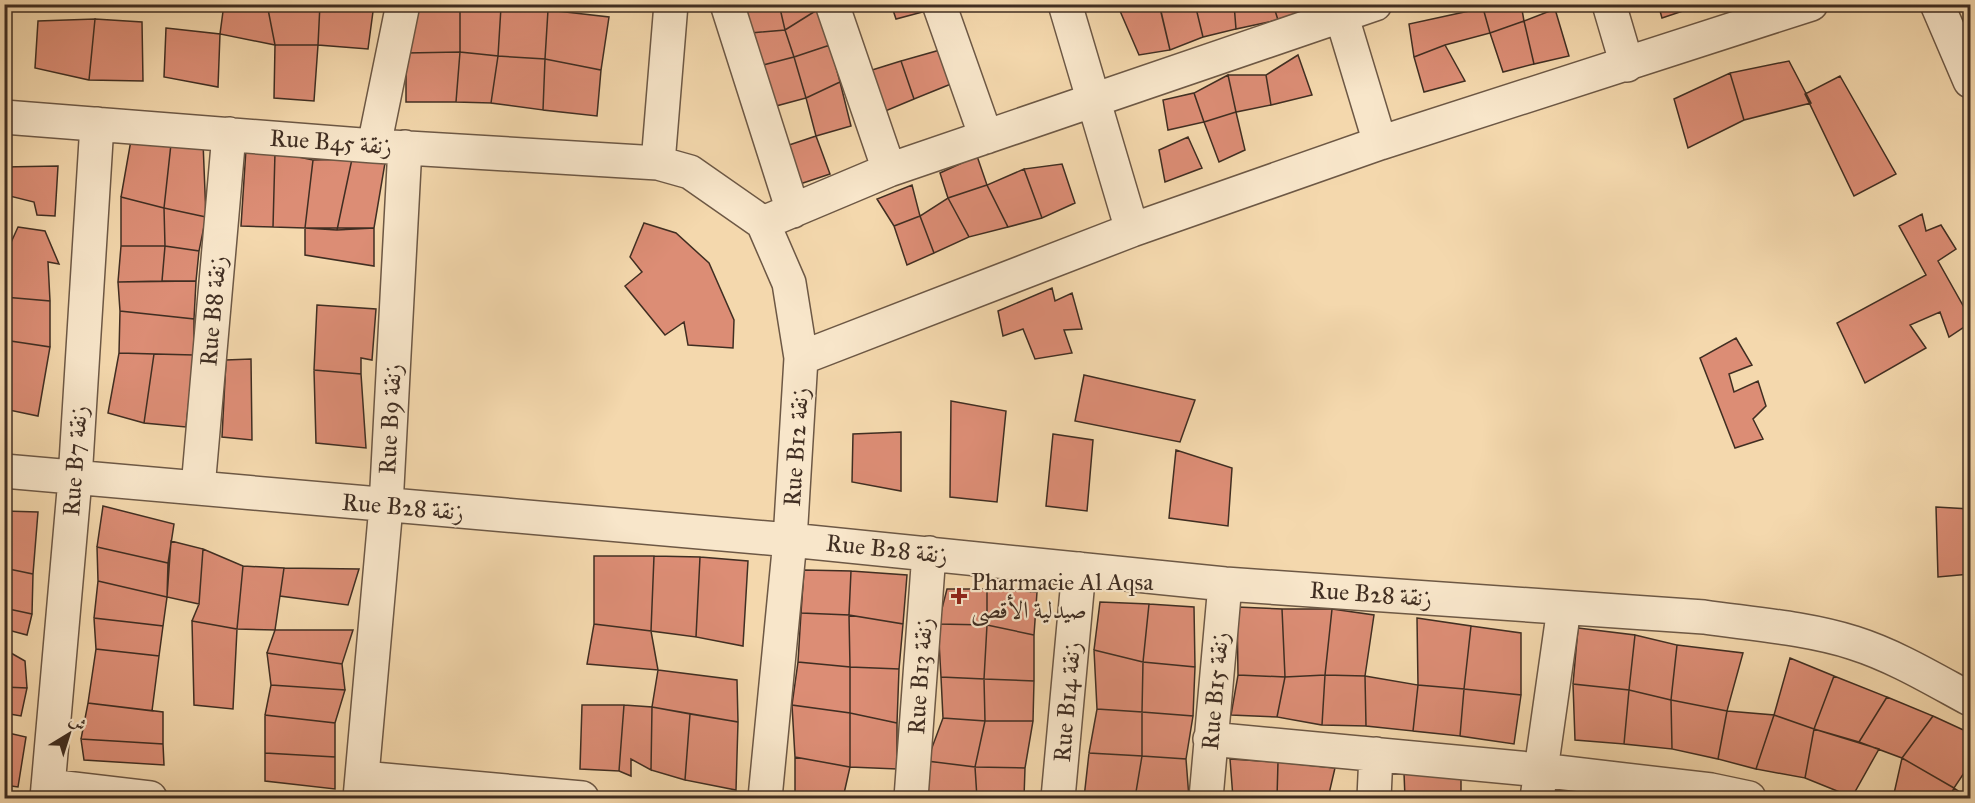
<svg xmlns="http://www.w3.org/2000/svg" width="1975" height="803" font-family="'IM FELL Great Primer',Amiri,serif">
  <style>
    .building { fill: #dc8d75; stroke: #402e22; stroke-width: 1.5 }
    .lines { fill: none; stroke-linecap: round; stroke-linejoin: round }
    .minor-casing { stroke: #6d5845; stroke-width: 36 }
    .minor { stroke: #f8e6ca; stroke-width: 33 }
    .poi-dot { fill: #8f2418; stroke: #f8e6ca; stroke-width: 2 }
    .labels { text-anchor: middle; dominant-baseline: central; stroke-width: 4.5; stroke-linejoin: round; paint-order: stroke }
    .street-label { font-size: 24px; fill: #402e22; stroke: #f8e6ca }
    .poi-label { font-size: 24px; fill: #402e22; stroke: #f8e6ca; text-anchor: start }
  </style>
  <rect width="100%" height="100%" fill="#f4d8ad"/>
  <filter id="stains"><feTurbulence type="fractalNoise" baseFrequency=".00333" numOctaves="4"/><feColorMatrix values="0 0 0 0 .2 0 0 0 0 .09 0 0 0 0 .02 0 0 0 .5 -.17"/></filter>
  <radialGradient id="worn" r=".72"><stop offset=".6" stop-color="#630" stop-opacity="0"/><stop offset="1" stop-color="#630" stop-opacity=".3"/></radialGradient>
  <!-- building -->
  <path class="building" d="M224 4H267L275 45 220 34Z
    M267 4H320L318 45H275Z
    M320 4H374L368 49 318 45Z
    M460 4 501 7 498 56 460 52Z
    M460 4V52L406 53 417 8Z
    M738 4H779L785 30 751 33Z
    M779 4H815L817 10 785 30Z
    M891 4H928L930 10 896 19Z
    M1117 4H1159L1170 50 1139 55Z
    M1171 4H1195L1203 37 1170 50 1160 7Z
    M1195 4H1234L1236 29 1203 37Z
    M1234 4H1273L1278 20 1236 29Z
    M1273 4H1310L1311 12 1278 20Z
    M1490 4H1521L1524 21 1490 33 1483 8Z
    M1658 4H1700L1701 5 1662 18Z
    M501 7 548 10 545 59 498 56Z
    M1483 8 1490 33 1445 45 1414 57 1409 24Z
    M1555 9 1569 56 1534 64 1524 21Z
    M548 10 609 17 601 70 545 59Z
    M817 10 830 45 794 57 785 30Z
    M95 19 89 80 35 68 38 21Z
    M95 19 142 22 143 81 89 80Z
    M1524 21 1534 64 1503 72 1490 33Z
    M166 28 220 34 218 87 164 77Z
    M785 30 794 57 763 65 751 33Z
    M275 45H318L314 101 274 98Z
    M830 45 840 82 806 98 794 57Z
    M1445 45 1465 81 1424 92 1414 57Z
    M940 50 951 84 914 99 901 61Z
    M460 52 456 102H406V53Z
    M460 52 498 56 491 103 456 102Z
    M1298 55 1312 95 1271 105 1266 75Z
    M498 56 545 59 543 110 491 103Z
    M794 57 806 98 776 106 763 65Z
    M545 59 601 70 597 116 543 110Z
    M901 61 914 99 883 112 872 70Z
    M1789 61 1811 103 1744 120 1730 73Z
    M1730 73 1744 120 1688 148 1674 99Z
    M1228 75 1236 112 1204 122 1194 93Z
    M1228 75H1266L1271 105 1236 112Z
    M1840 76 1896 174 1854 196 1805 94Z
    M840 82 851 126 816 136 806 98Z
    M1194 93 1204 122 1168 130 1163 100Z
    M1236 112 1245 150 1219 162 1204 122Z
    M816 136 830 174 797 185 789 145Z
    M1188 137 1202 168 1165 182 1159 150Z
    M131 140 171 144 164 208 121 197Z
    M203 142 206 217 164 208 171 144Z
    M246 149 275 152 273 227 241 226Z
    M275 152 313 160 305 228 273 227Z
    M977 156 987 185 948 198 940 173Z
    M352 159 337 230 305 228 313 160Z
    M352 159 385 163 374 228 337 230Z
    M1062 164 1075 203 1042 218 1024 169Z
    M58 166 55 216 37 215 34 202 6 195 4 198V167Z
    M1024 169 1042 218 1008 227 987 185Z
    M912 185 920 216 894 226 877 199Z
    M987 185 1008 227 969 237 948 198Z
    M121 197 164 208 165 246H121Z
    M948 198 969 237 934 253 920 216Z
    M164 208 206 217 199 251 165 246Z
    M1922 214 1926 231 1941 225 1956 249 1938 261 1970 318V323L1949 337 1940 312 1910 325 1926 348 1865 383 1837 323 1926 275 1899 226Z
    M920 216 934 253 907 265 894 226Z
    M644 223 676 233 709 263 734 320 733 348 688 345 684 322 665 335 625 286 642 272 630 257Z
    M18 227 45 231 59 264 48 262 50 301 4 297V258Z
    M305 228H374V266L305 255Z
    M121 246H165L162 281 118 282Z
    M165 246 199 251 196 281H162Z
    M196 281 194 319 120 311 118 282Z
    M1052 288 1055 301 1072 293 1082 329 1064 330 1072 353 1035 359 1023 329 1003 336 998 311Z
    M4 297 50 301V347L4 340Z
    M317 305 376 309 372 360 361 358V374L314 370Z
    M120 311 194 319V355L119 353Z
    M1736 338 1752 365 1729 374 1734 392 1758 381 1766 406 1753 419 1763 439 1735 448 1700 358Z
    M4 340 50 347 38 416 4 409Z
    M119 353 154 354 144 423 108 413Z
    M154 354 194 355 186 427 144 423Z
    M251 359 252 440 222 437 226 360Z
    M314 370 361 374 366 448 316 443Z
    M1084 375 1195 400 1180 442 1075 421Z
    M951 401 1006 411 997 502 950 497Z
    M901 432V491L852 482 853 434Z
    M1053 434 1093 440 1087 511 1046 506Z
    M1176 450 1232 468 1228 526 1169 518Z
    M103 506 174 524 168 563 97 547Z
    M1936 507 1970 509V574L1938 577Z
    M4 511 38 512 33 574 4 568Z
    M171 541 203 549 199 604 167 597Z
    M97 547 168 563 167 597 98 581Z
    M203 549 243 566 237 629 192 621 199 604Z
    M594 556H654L651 631 594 624Z
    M654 556 700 557 696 637 651 631Z
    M700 557 748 561 743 646 696 637Z
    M243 566 284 568 275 630 237 629Z
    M4 568 33 574 32 614 4 608Z
    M284 568 359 569 348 605 280 596Z
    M804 570 851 571 849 615 801 613Z
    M851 571 907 575 903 624 849 615Z
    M98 581 167 597 163 626 94 618Z
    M947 589H987V625L938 624Z
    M987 589 1037 592 1034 635 987 625Z
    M1100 602 1149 604 1143 662 1094 650Z
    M1149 604 1194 607 1195 667 1143 662Z
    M1237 607 1282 609 1285 677 1238 675Z
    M4 608 32 614 27 635 4 629Z
    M1282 609H1332L1325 675 1285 677Z
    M1332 609 1374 615 1365 676 1325 675Z
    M801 613 849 615 850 667 798 662Z
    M849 615 903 624 899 669 850 667Z
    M94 618 163 626 159 656 96 649Z
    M1417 618 1471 626 1464 689 1418 685Z
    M192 621 237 629 233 709 194 705Z
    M594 624 651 631 658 670 587 664Z
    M938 624 987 625 984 679 941 677Z
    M987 625 1034 635V681L984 679Z
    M1471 626 1521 633V695L1464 689Z
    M1578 628 1635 635 1629 690 1573 684Z
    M275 630H353L342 664 267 653Z
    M1635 635 1677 645 1671 700 1629 690Z
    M1677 645 1743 653 1727 711 1671 700Z
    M4 649 25 661 27 688 4 687Z
    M96 649 159 656 152 711 88 703Z
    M1094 650 1143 662 1142 712 1097 709Z
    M267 653 342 664 345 690 271 685Z
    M1790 658 1834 676 1814 729 1774 715Z
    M798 662 850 667V713L792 705Z
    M1143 662 1195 667 1193 716 1142 712Z
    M850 667 899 669 897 723 850 713Z
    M658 670 737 680 738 722 652 707Z
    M1238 675 1285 677 1277 717 1231 715Z
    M1325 675 1322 725 1277 717 1285 677Z
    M1325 675 1365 676 1366 726 1322 725Z
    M1365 676 1418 685 1413 731 1366 726Z
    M1834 676 1887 697 1859 742 1814 729Z
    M941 677 984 679 985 721 943 718Z
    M984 679 1034 681 1033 721H985Z
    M1573 684 1629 690 1624 744 1575 740Z
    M271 685 345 690 335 723 265 715Z
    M1418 685 1464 689 1460 736 1413 731Z
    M4 687 27 688 21 716 4 713Z
    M1464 689 1521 695 1514 744 1460 736Z
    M1629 690 1671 700 1672 749 1624 744Z
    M1887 697 1933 716 1902 758 1859 742Z
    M1671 700 1727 711 1718 759 1672 749Z
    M88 703 163 712V744L81 739Z
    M582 705H624L619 771 580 769Z
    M624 705 652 707 651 770 631 759V776L619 771Z
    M792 705 850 713V767L795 757Z
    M652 707 690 714 685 780 651 770Z
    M1097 709 1142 712V756L1089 753Z
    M1727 711 1774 715 1756 769 1718 759Z
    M1142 712 1193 716 1186 759 1142 756Z
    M850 713 897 723V769L850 767Z
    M690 714 738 722 736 790 685 780Z
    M265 715 335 723V757L265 753Z
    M1774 715 1814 729 1805 778 1756 769Z
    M1933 716 1970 733V764L1954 788 1902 758Z
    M943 718 985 721 975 767 927 761Z
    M985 721H1033L1025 768 975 767Z
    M1814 729 1879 749 1852 797 1805 778Z
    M4 732 26 737 18 787 4 785Z
    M81 739 163 744 164 765 84 760Z
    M265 753 335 757V789L265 781Z
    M1089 753 1142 756 1135 798H1084Z
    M1142 756 1186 759 1189 798H1135Z
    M795 757 850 767 843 798H795Z
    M1902 758 1954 788 1949 798H1893Z
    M1230 759 1278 762 1277 798H1233Z
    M927 761 975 767 977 798H926Z
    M1278 762 1335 768 1328 798H1277Z
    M975 767 1025 768 1024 798H977Z
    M1404 773H1461V798H1405Z
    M1954 788 1969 798H1949Z"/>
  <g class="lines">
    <!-- minor casing -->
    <g class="minor-casing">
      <path id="minor" d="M727 4 793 211
        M832 4 889 170
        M939 4 986 137
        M1065 4 1132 230
        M1338 4 1380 143
        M1609 4 1627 65
        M1937 4 1970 81
        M4 117 374 146 658 163 690 172 763 223 789 283 801 358 790 540 765 798
        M374 146 403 4
        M658 163 671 4
        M763 223 889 170 1375 4
        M801 358 1132 230 1380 143 1811 4
        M4 471 790 540 1225 584 1704 617C1753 624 1807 628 1854 643 1895 656 1933 679 1970 699
        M198 488 229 134
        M1210 739 1540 770 1711 790 1749 798
        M363 778 582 798
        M48 786 150 798
        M47 798 75 479 97 124
        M360 798 386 506 405 147
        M911 798 929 553
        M1058 798 1079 569
        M1206 798 1225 584
        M1374 798 1376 754
        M1537 798 1564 608"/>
    </g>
    <!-- minor -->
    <use href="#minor" class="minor"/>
  </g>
  <!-- markers -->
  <path class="poi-dot" d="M956 587h6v6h6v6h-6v6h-6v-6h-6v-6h6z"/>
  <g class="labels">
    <!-- street labels -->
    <g class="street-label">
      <text transform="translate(331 142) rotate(4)">Rue B45 زنقة</text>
      <text transform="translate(213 311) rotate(-85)">Rue B8 زنقة</text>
      <text transform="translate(390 419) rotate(-87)">Rue B9 زنقة</text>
      <text transform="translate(796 447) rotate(-86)">Rue B12 زنقة</text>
      <text transform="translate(75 461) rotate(-86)">Rue B7 زنقة</text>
      <text transform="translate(403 507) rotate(5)">Rue B28 زنقة</text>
      <text transform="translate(887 549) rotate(6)">Rue B28 زنقة</text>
      <text transform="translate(1371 594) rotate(4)">Rue B28 زنقة</text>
      <text transform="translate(920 676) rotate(-86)">Rue B13 زنقة</text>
      <text transform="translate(1215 691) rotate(-85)">Rue B15 زنقة</text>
      <text transform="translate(1067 702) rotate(-85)">Rue B14 زنقة</text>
    </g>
    <!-- poi labels -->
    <g class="poi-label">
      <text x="971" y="582">Pharmacie Al Aqsa<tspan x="971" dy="28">صيدلية الأقصى</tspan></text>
    </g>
  </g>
  <!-- margin -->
  <rect width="1975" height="803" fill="none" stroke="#f4d8ad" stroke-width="24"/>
  <rect x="6" y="6" width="1963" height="791" fill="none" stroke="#402e22" stroke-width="3"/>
  <rect x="12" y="12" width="1951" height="779" fill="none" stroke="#402e22" stroke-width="1.5"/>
  <!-- north arrow -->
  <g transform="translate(69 734) rotate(38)" stroke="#f8e6ca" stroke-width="4.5" paint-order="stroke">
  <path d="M0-4.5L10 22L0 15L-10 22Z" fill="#402e22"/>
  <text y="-9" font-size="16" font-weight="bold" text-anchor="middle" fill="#402e22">ش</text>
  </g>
  <rect width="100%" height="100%" filter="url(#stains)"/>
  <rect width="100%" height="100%" fill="url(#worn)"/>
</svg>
